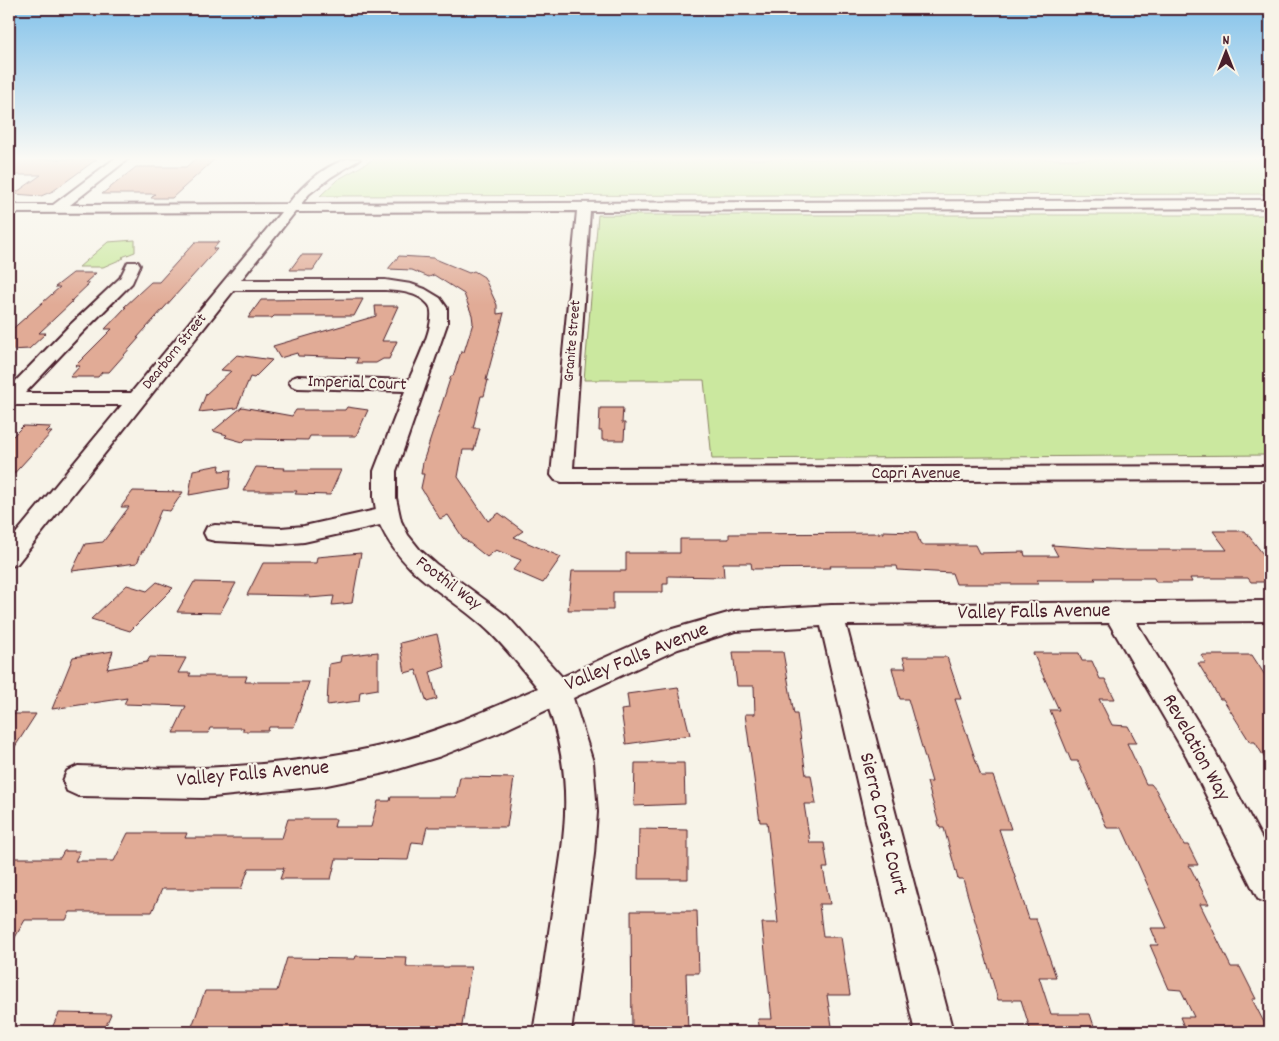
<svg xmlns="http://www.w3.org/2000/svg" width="1279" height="1041" font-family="Dekko,sans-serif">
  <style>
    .green { fill: #cbe89f; stroke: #8a8465 }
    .building { fill: #e1ab96; stroke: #4a1f2b }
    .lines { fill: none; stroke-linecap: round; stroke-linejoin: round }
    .minor-casing { stroke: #4a1f2b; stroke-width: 4 }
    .minor { fill: #f7f3e8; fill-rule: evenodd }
    .labels { text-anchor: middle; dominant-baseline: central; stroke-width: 4.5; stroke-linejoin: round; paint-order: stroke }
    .far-street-label { font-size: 15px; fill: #4a1f2b; stroke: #f7f3e8 }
    .street-label { font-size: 18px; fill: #4a1f2b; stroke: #f7f3e8 }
    .near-street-label { font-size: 21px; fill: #4a1f2b; stroke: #f7f3e8 }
  </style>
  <rect width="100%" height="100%" fill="#f7f3e8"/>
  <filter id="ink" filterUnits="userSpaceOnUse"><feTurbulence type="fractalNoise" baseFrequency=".02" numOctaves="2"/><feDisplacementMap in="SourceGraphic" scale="10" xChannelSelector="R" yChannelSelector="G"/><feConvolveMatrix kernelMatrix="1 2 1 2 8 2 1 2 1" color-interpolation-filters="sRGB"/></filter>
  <g filter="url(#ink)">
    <!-- green -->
    <path class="green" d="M374 159H1270V194L320 196 337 180Z
      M598 215H1270V455L712 459 704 380H584Z
      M135 240V252L122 257 124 258 103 267H79L108 242Z"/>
    <!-- building -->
    <path class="building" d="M16 159H97L53 191 41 196 14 194 41 175H9V164Z
      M195 159H215L172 198H151L155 194H102L136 167H186Z
      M195 242H219L213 249H217L137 338H139L109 372H102L98 377H70L80 366H75L112 329H105L126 307H124L151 282H159Z
      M301 255H323L313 270H290Z
      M399 256 433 258 469 273 474 271 484 277 497 305V314L504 313 486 380H488L484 396H481L473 428H480L474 450H463L458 477 488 521 499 513 523 531 514 537 561 557 543 583 513 570 521 560 496 550 487 557 463 538 448 515 440 519 421 488 424 474H421L423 462 451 376H453L461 352H464L473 323 472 315 464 294 434 275 429 277 412 270 388 269Z
      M73 273H96L85 283H90L71 301H73L39 333H46L29 349 9 350V332L60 287H55Z
      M363 299 354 316H274L272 318H248L261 300Z
      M375 306H398L382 341H397L389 359H383L376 363H356L358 358 298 356 297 353 280 358 273 346 376 316Z
      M237 355 272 360 254 378 250 377 237 408 199 412 206 394 231 371 221 370Z
      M242 407 292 416 296 410H345L347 407 368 410 356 436H310L308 440 246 439 243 442 225 437 227 435 213 431Z
      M600 408H623L622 423H625L624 440H602V431H599Z
      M23 426 51 427 46 432H52L9 479V437H12Z
      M220 465 219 471 231 470 229 488 189 495 193 470Z
      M256 467 285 468 284 470H341L330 495 295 494 297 491H243Z
      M133 491 183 492 170 511 161 510 144 551H142L137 563 72 571 85 544 103 542 129 507H121Z
      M883 531 916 532 921 545H975L979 553 1024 552 1025 556H1058L1052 545 1123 550H1227L1213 531H1245L1270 563V582H1251L1248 578H1190L1192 582H1156L1154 578H1094L1096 580H1037L1039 584H956L952 573 898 570 897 566H830L831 568 752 569 751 563H723L724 577 668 576V584H663V592H613V610H568L572 571H626V553H680V539H729V534L883 533Z
      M361 553 352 603 332 605 334 596 309 598 310 596 247 595 263 563H316L317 557Z
      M157 582 173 588 130 631 91 619 127 585 147 591Z
      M194 582 236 583 220 613 177 612Z
      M437 634 445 667 430 672 437 699 427 702 416 670 405 673 400 643Z
      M113 651 107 669 147 662 150 657 186 658 178 673H191L189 676H247L245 682H309L294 727H269L268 731H242L244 728H210L208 733H173L186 706 124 704 127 698 52 709 73 657Z
      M378 652V689L360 692 359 701 327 705 329 664 340 662 341 656Z
      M733 652H783L794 714H797L806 775H811L816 804H804L810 843H824L828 868H823L830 904H819L823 937H841L850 995H827L833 1032H760L758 1019H772L762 923H778L767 822H760L745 714H755L754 686H737Z
      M1033 653H1079L1082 661H1092L1100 679H1105L1115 699H1099L1112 725 1128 726 1137 743H1127L1146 784H1151L1156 790 1184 845H1188L1198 865H1189L1209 904H1200L1231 967H1240L1256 999H1252L1269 1032H1186L1180 1017H1194L1181 990 1169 989 1150 945H1158L1151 928H1167L1122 828H1107L1078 761H1071L1050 710H1059Z
      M1201 655H1252L1270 683V767L1255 742H1250L1223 699H1220L1198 663H1206Z
      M903 657H947L961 699H955L981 776H993L1011 829H999L1029 919H1036L1056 977H1039L1051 1014H1090L1096 1032H1031L1021 1000H998L963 879H958L944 828H940L927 782H932L908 699H900L892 668H906Z
      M678 687 690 735 626 744 621 710 629 709 627 694Z
      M9 714H36L9 756Z
      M635 763H684L685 804 634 806Z
      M460 777 514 778 507 827H427L423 843 412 842 408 860 336 859 331 879H280L284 868H249L241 889H162L152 912H70L66 920H25L9 948V858H60L64 851H80L75 861H114L128 833H187L185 838H282L288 819H336L334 827H371L378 801H390L391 797H456Z
      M639 829 688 830V879H638Z
      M631 911H697L699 973H686L688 1032H632Z
      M356 956 407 957 406 967H471L461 1032 393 1030V1032H190L205 991H277L287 958 355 959Z
      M59 1013 111 1014 103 1032H50Z"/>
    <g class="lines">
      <!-- minor casing -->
      <g class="minor-casing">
        <path id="minor" d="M114 159H128L70 205 288 204C302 186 322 168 344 160 348 158 355 159 360 159L331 177 309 194 301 204 1270 200V208L590 211 573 468 1270 466V480L562 482 555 480 551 475 577 211 295 212 241 280H385L411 284 425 289 440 298 447 308V324L396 471V498L401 521 408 535 420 550 436 564 507 616 562 677 662 632 735 611 831 605 1270 601V621L1136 622 1207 737 1270 854V904L1258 899 1187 757 1109 623 846 625 953 1032H915L821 626 735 631 678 649 573 698 593 762 597 812 594 854 571 1032H533C540 992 546 952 552 912 565 835 575 785 549 709L498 733 441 756 385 773 322 786 203 798 78 796 67 791 63 781 67 771 78 766C120 767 162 770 204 768 264 765 326 759 385 745 438 732 488 710 538 688 520 667 503 643 482 625 442 590 404 576 380 525L304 542 281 544 215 541 207 539 204 533 207 527 215 525 281 528 304 526 376 510 374 498V471L405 391 298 388 292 386 289 382 292 378 298 376 409 380C415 365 440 317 428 304 418 292 399 291 385 290H234L17 564 9 567V542L122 405H9V388L69 326 120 278 128 262H138L140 265 132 283 81 334 25 393H131L281 212 9 213V205H53Z"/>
      </g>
      <!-- minor -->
      <use href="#minor" class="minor"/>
    </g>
  </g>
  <!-- sky -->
  <linearGradient id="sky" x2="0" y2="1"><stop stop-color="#83c2ea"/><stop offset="0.52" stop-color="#fbfaf5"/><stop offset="1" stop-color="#fbfaf5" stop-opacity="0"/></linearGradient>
  <rect width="1279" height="305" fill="url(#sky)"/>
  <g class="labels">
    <!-- far-street labels -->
    <g class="far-street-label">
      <text transform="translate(573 341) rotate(-85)">Granite Street</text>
      <text transform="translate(175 352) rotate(-51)">Dearborn Street</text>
    </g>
    <!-- street labels -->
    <g class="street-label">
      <text transform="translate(357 384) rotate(2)">Imperial Court</text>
      <text x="916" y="474">Capri Avenue</text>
      <text transform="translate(448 584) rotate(37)">Foothil Way</text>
    </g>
    <!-- near-street labels -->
    <g class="near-street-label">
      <text transform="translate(1034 613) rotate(-1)">Valley Falls Avenue</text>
      <text transform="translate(637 658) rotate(-22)">Valley Falls Avenue</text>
      <text transform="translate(1195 748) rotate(61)">Revelation Way</text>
      <text transform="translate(253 775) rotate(-5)">Valley Falls Avenue</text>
      <text transform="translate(882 824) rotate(76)">Sierra Crest Court</text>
    </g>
  </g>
  <!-- margin -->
  <rect width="1279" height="1041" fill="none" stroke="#f7f3e8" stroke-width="30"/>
  <rect x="15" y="15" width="1249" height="1011" fill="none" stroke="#4a1f2b" stroke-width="2" filter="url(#ink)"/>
  <!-- north arrow -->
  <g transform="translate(1226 52)" stroke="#f7f3e8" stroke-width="4" paint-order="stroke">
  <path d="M0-4L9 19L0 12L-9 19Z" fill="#4a1f2b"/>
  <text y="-8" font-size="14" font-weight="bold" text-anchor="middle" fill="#4a1f2b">N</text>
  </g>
</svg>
